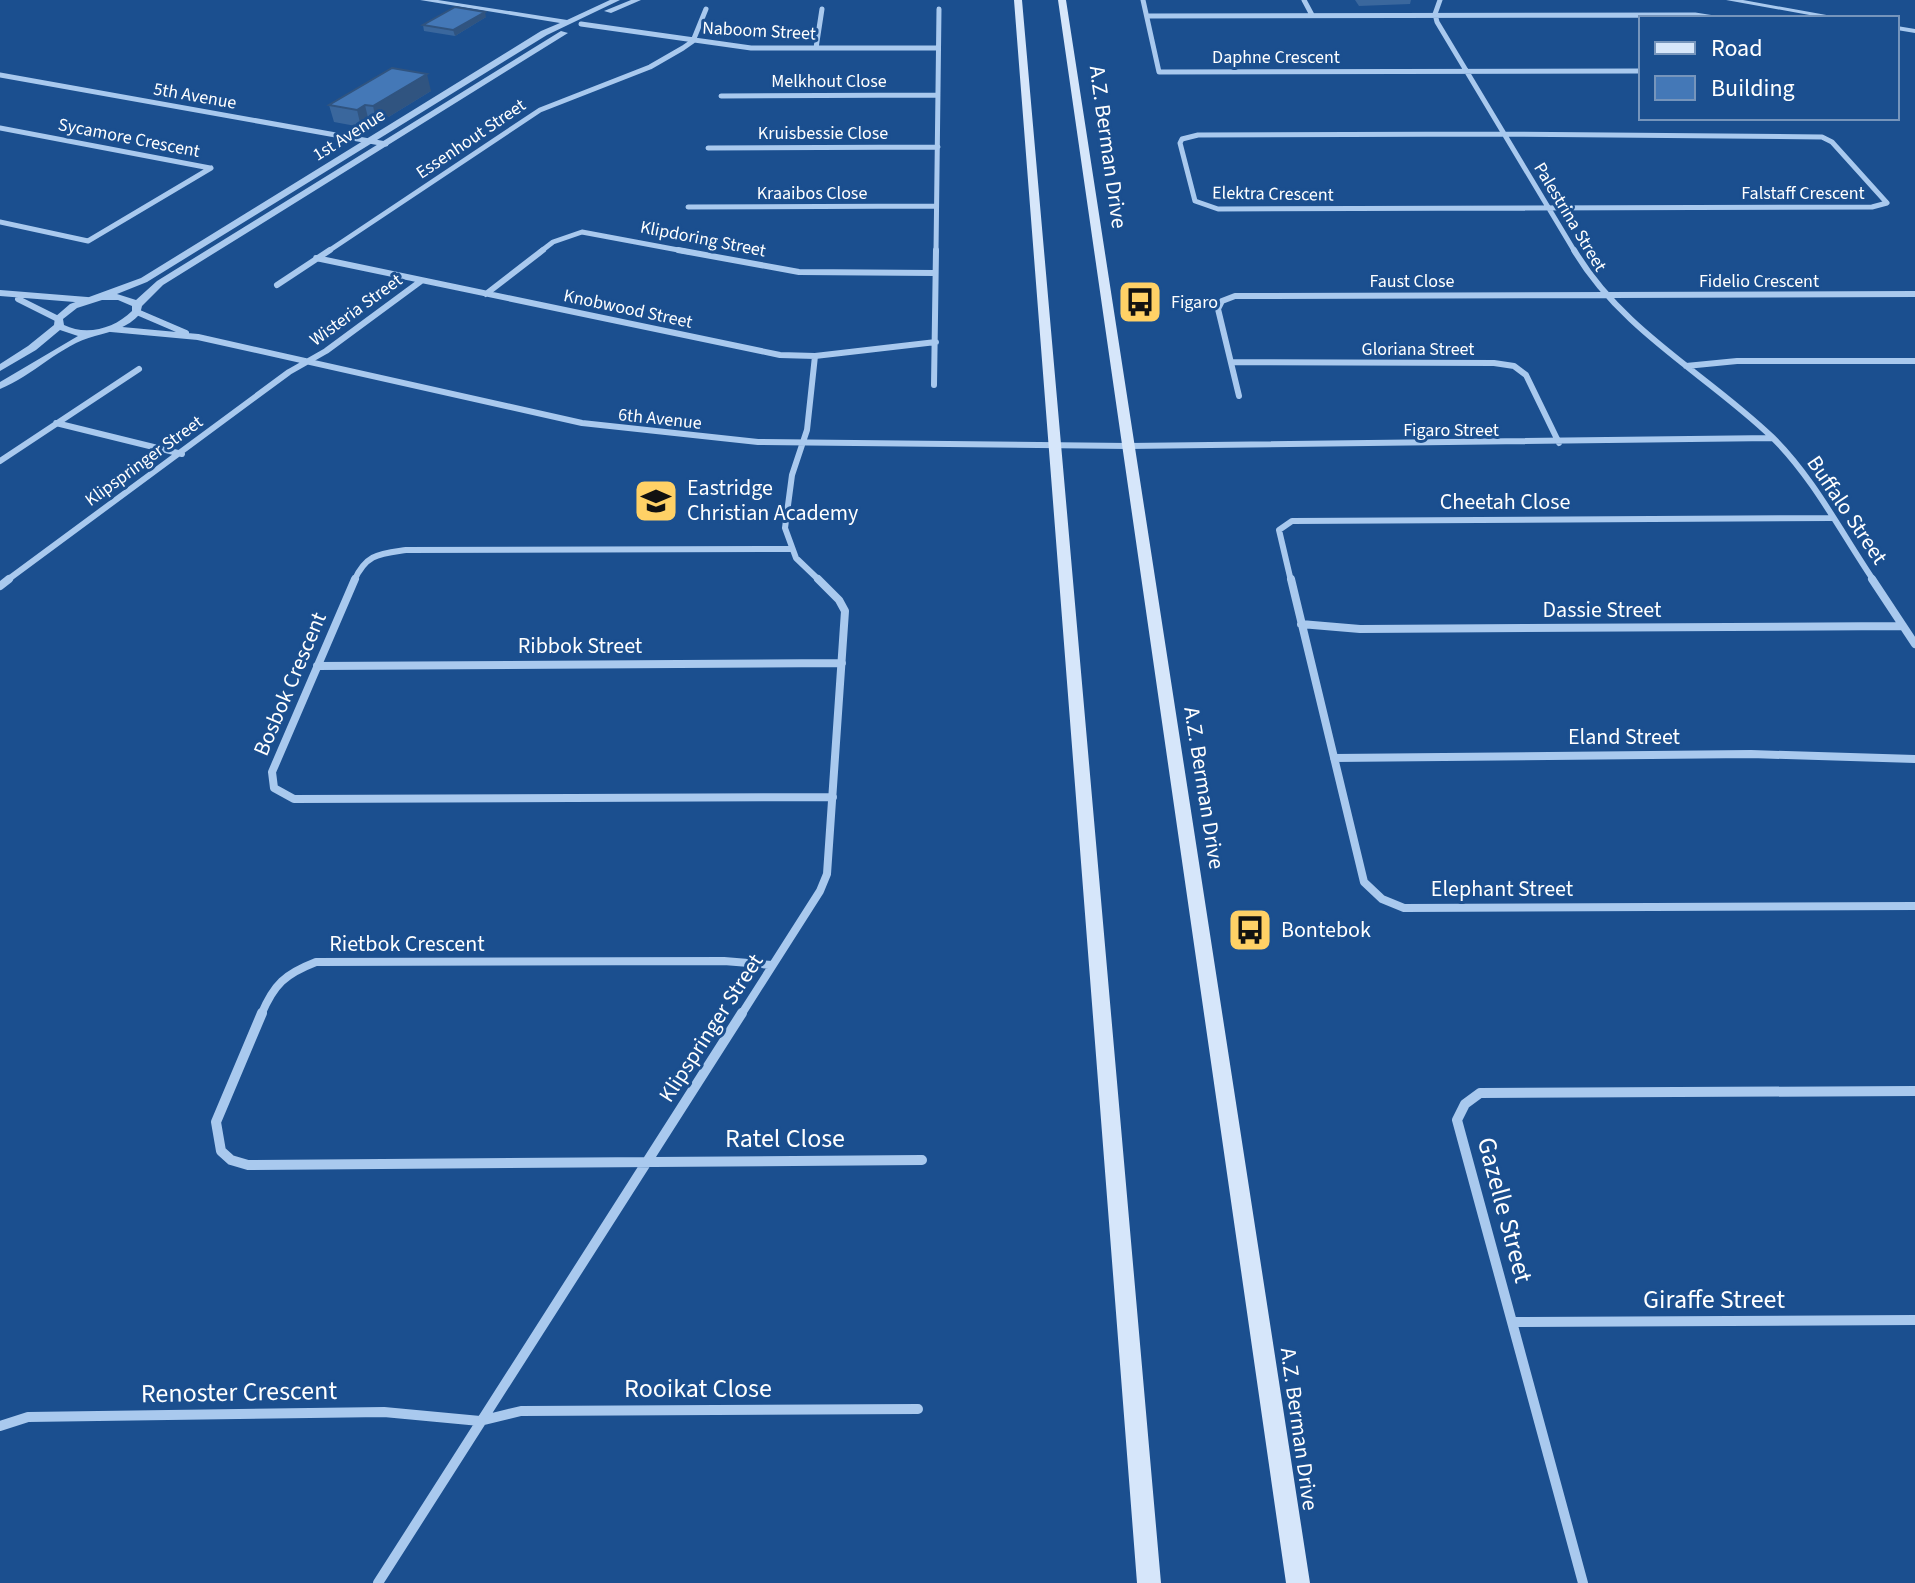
<svg xmlns="http://www.w3.org/2000/svg" width="1915" height="1583" font-family="'Source Sans 3',sans-serif">
  <style>
    .lines { fill: none; stroke-linecap: round; stroke-linejoin: round }
    .minor-far3 { stroke: #a9c9ee; stroke-width: 5 }
    .minor-far2 { stroke: #a9c9ee; stroke-width: 6 }
    .minor-far1 { stroke: #a9c9ee; stroke-width: 8 }
    .minor { stroke: #a9c9ee; stroke-width: 10 }
    .tertiary { fill: #a9c9ee; fill-rule: evenodd }
    .secondary { fill: #d6e6fa; fill-rule: evenodd }
    .wall { fill: #3a679d }
    .shaded-wall { fill: #305480 }
    .building { fill: #4478b7; stroke: #305480; stroke-width: 2 }
    .labels { text-anchor: middle; dominant-baseline: central; stroke-width: 6; stroke-linejoin: round; paint-order: stroke }
    .far-street-label { font-size: 18px; fill: #fff; stroke: #1b4f8f }
    .far-poi-label { font-size: 18px; fill: #fff; stroke: #1b4f8f; text-anchor: start }
    .street-label { font-size: 22px; fill: #fff; stroke: #1b4f8f }
    .poi-label { font-size: 22px; fill: #fff; stroke: #1b4f8f; text-anchor: start }
    .near-street-label { font-size: 26px; fill: #fff; stroke: #1b4f8f }
  </style>
  <rect width="100%" height="100%" fill="#1b4f8f"/>
  <g class="lines">
    <!-- minor-far3 -->
    <path class="minor-far3" d="M1143 0 1159 72 1641 71
      M1304 0 1312 15
      M1440 0 1435 14 1437 22 1575 252
      M1147 16 1695 15 1714 18
      M581 24 751 48H938
      M816 48 822 9
      M0 75 386 144
      M721 96 938 95
      M0 128 210 168
      M1504 134 1822 137 1832 142 1887 203 1872 207 1218 209 1195 201 1180 143 1182 139 1198 135Z
      M708 148 938 147
      M688 207 936 206
      M0 222 88 241 211 168
      M327 252 540 110 650 67 683 48 693 41 706 9
      M540 252 553 242 582 232 689 252
      M936 252 939 9"/>
    <!-- minor-far2 -->
    <path class="minor-far2" d="M678 250 799 272 935 273
      M1574 250C1622 331 1705 373 1772 437 1813 477 1842 534 1874 581
      M316 258 780 355 815 356 936 342
      M277 285 330 250
      M0 293 87 300
      M486 294 543 250
      M18 299 58 319
      M137 312 186 333
      M111 329 198 337 582 423 758 442 1128 446 1773 438
      M815 356 807 430 792 475 785 528 796 558 820 581
      M1231 362 1494 363 1514 366 1526 375 1559 443
      M1686 366 1737 361H1915
      M934 385 936 250
      M1239 396 1218 309 1222 301 1235 296 1915 294
      M56 423 182 454
      M0 461 139 369
      M6 581 289 372 326 351 421 281
      M354 581C366 554 379 554 406 550L792 549
      M1291 581 1279 530 1292 521 1831 518"/>
    <!-- minor-far1 -->
    <path class="minor-far1" d="M355 579 272 772 274 788 294 799 833 797
      M1291 579 1364 882 1382 899 1404 908 1915 906
      M1872 579 1915 644
      M0 586 9 579
      M1301 624 1360 629 1903 626
      M317 666 842 663
      M1334 758 1751 754 1915 759
      M261 1015C274 984 285 974 316 962L724 961 772 965
      M741 1015 820 891 827 874 845 611 839 600 818 579"/>
    <!-- minor -->
    <path class="minor" d="M262 1013 216 1122 221 1151 231 1160 248 1165 922 1160
      M1512 1322 1915 1320
      M0 1426 28 1417 384 1412 480 1421 521 1411 918 1409
      M378 1583 742 1013
      M1583 1583 1457 1120 1465 1104 1480 1093 1915 1091"/>
    <!-- tertiary -->
    <path class="tertiary" d="M420 0H438L567 20 610 0H620L547 35 147 282 117 294 136 300 157 281 561 31 568 33 163 285 142 306 140 314C127 328 113 331 95 336 60 345 33 376 0 389V382L78 336 60 330 36 350 0 371V364L28 346 54 325 55 317 70 304 141 278 541 31 560 23ZM102 300H118L132 306V311C114 329 86 336 64 325L63 319 77 308Z
      M631 0H641L611 13 604 11Z
      M1726 0H1743L1843 18H1826Z
      M1897 26 1915 29V33L1897 30Z"/>
    <!-- secondary -->
    <path class="secondary" d="M1014 0H1022L1161 1583H1137Z
      M1058 0H1066L1310 1583H1286Z"/>
  </g>
  <!-- wall -->
  <path class="wall" d="M1355 0H1411L1410 4 1359 6Z
    M486 17 455 36 424 31 423 25Z
    M431 91 377 124 369 122 361 127 334 122 329 105Z"/>
  <!-- shaded-wall -->
  <path class="shaded-wall" d="M485 12 486 17 455 36 453 30Z
    M427 74 431 91 377 124 373 106Z
    M365 105 369 122 361 127 357 110Z"/>
  <!-- building -->
  <path class="building" d="M455 7 485 12 453 30 423 25Z
    M392 68 427 74 373 106 365 105 357 110 329 105Z"/>
  <!-- icons -->
  <defs>
    <g id="bus-square" transform="scale(2.3)"><rect x="-9" y="-9" width="18" height="18" rx="4" fill="#ffd166" stroke="#1b4f8f"/><path d="M-5-6H5V4H4V6H2V4H-2V6H-4V4H-5ZM-3.5-4V0h7V-4ZM-3.5 1.2v1.5H-2V1.2ZM2 1.2v1.5H3.5V1.2Z" fill="#111"/></g>
    <g id="school-square" transform="scale(2.3)"><rect x="-9" y="-9" width="18" height="18" rx="4" fill="#ffd166" stroke="#1b4f8f"/><path d="M0-5L7-2L0 1L-7-2ZM-4 1L0 2.5L4 1V4Q0 6-4 4Z" fill="#111"/></g>
  </defs>
  <g fill-rule="evenodd">
    <use href="#bus-square" x="1140" y="302"/>
    <use href="#school-square" x="656" y="501"/>
    <use href="#bus-square" x="1250" y="930"/>
  </g>
  <g class="labels">
    <!-- far-street labels -->
    <g class="far-street-label">
      <text transform="translate(759 31) rotate(3)">Naboom Street</text>
      <text x="1276" y="57">Daphne Crescent</text>
      <text x="829" y="81">Melkhout Close</text>
      <text transform="translate(195 96) rotate(10)">5th Avenue</text>
      <text x="823" y="133">Kruisbessie Close</text>
      <text transform="translate(349 135) rotate(-32)">1st Avenue</text>
      <text transform="translate(129 138) rotate(11)">Sycamore Crescent</text>
      <text transform="translate(471 139) rotate(-34)">Essenhout Street</text>
      <text x="812" y="193">Kraaibos Close</text>
      <text x="1803" y="193">Falstaff Crescent</text>
      <text transform="translate(1273 194) rotate(1)">Elektra Crescent</text>
      <text transform="translate(1570 217) rotate(59)">Palestrina Street</text>
      <text transform="translate(703 239) rotate(11)">Klipdoring Street</text>
      <text x="1412" y="281">Faust Close</text>
      <text x="1759" y="281">Fidelio Crescent</text>
      <text transform="translate(628 309) rotate(12)">Knobwood Street</text>
      <text transform="translate(356 310) rotate(-36)">Wisteria Street</text>
      <text x="1418" y="349">Gloriana Street</text>
      <text transform="translate(660 419) rotate(6)">6th Avenue</text>
      <text x="1451" y="430">Figaro Street</text>
      <text transform="translate(144 461) rotate(-36)">Klipspringer Street</text>
    </g>
    <!-- far-poi labels -->
    <g class="far-poi-label">
      <text x="1171" y="302">Figaro</text>
    </g>
    <!-- street labels -->
    <g class="street-label">
      <text transform="translate(1108 147) rotate(82)">A.Z. Berman Drive</text>
      <text x="1505" y="502">Cheetah Close</text>
      <text transform="translate(1847 510) rotate(56)">Buffalo Street</text>
      <text x="1602" y="610">Dassie Street</text>
      <text x="580" y="646">Ribbok Street</text>
      <text transform="translate(290 684) rotate(-67)">Bosbok Crescent</text>
      <text x="1624" y="737">Eland Street</text>
      <text transform="translate(1204 788) rotate(81)">A.Z. Berman Drive</text>
      <text x="1502" y="889">Elephant Street</text>
      <text x="407" y="944">Rietbok Crescent</text>
      <text transform="translate(711 1028) rotate(-57)">Klipspringer Street</text>
      <text transform="translate(1299 1429) rotate(82)">A.Z. Berman Drive</text>
    </g>
    <!-- poi labels -->
    <g class="poi-label">
      <text x="687" y="488">Eastridge<tspan x="687" dy="25">Christian Academy</tspan></text>
      <text x="1281" y="930">Bontebok</text>
    </g>
    <!-- near-street labels -->
    <g class="near-street-label">
      <text x="785" y="1138">Ratel Close</text>
      <text transform="translate(1505 1210) rotate(75)">Gazelle Street</text>
      <text x="1714" y="1299">Giraffe Street</text>
      <text x="698" y="1388">Rooikat Close</text>
      <text transform="translate(239 1392) rotate(-1)">Renoster Crescent</text>
    </g>
  </g>
  <!-- legend -->
  <rect x="1639" y="16" width="260" height="104" fill="#1b4f8f" stroke="#7695bc" stroke-width="2"/>
  <rect x="1655" y="42" width="40" height="12" fill="#d6e6fa" stroke="#7695bc" stroke-width="2"/>
  <text x="1711" y="56" font-size="24" fill="#ffffff">Road</text>
  <rect x="1655" y="76" width="40" height="24" fill="#4478b7" stroke="#7695bc" stroke-width="2"/>
  <text x="1711" y="96" font-size="24" fill="#ffffff">Building</text>
</svg>
